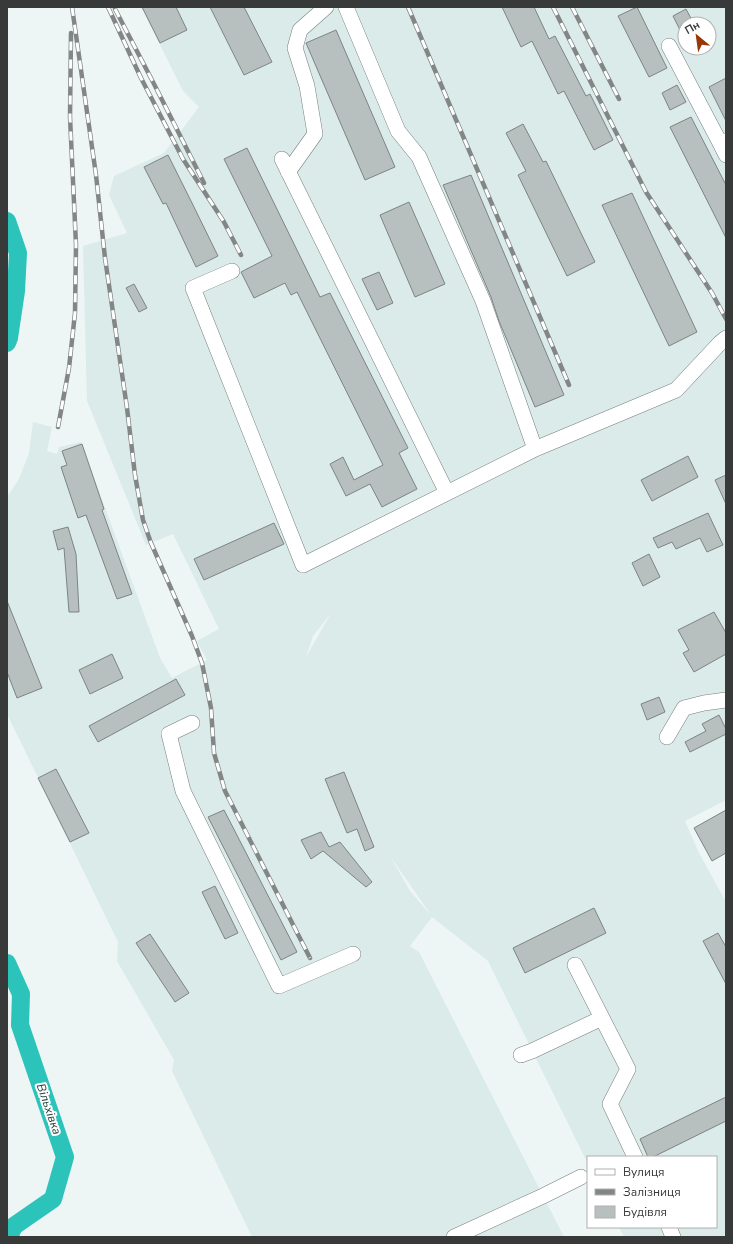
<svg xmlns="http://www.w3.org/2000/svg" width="733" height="1244" font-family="'Nunito Sans',sans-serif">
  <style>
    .built { fill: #daebe9; fill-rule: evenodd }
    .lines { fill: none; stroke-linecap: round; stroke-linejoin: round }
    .river { stroke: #2cc3bb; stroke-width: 18 }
    .building { fill: #b8c0bf; stroke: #7d8483 }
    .minor-casing { stroke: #787f7e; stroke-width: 16 }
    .minor { stroke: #fff; stroke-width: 15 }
    .rail-casing { stroke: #828786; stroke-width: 4.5 }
    .rail { stroke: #fff; stroke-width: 3; stroke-dasharray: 9; stroke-linecap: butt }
    .labels { text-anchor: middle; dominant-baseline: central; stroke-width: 4; stroke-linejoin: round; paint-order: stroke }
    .water-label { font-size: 12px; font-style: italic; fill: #243c3a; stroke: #fff }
  </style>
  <rect width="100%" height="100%" fill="#edf5f5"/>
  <!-- built -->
  <path class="built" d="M141 7H726V800L685 821 699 853 725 900 726 899V1237H624L619 1227H716V1157H588V1164L488 961 432 917 410 946 419 952 564 1237H252L172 1071 174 1060 117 961 118 942 7 714V497L19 479 29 453 33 422 52 427 47 451 57 454 59 447 81 442 160 658 172 678 207 660 197 641 219 629 173 534 146 545 87 401 83 246 127 233 109 195 114 176 164 153 199 107 183 91ZM685 24H709V48H685ZM331 613 306 657 313 636ZM390 856 429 912V913L410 891Z"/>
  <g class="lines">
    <!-- river -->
    <path class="river" d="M7 221 18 253 16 291 9 338 7 343
      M7 963 21 994 20 1025 65 1157 53 1199 14 1226 9 1237"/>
  </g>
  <!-- building -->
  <path class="building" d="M142 7H176L187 30 160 43Z
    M210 7H244L272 62 244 75Z
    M502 7H534L549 39 555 36 586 96 590 94 613 140 594 150 564 91 558 94 532 41 521 47Z
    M637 7 667 68 649 77 618 16Z
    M686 9 694 24H685V40L673 16Z
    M336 30 395 167 365 180 306 43Z
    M726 78V121L709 87Z
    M677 85 686 102 670 110 662 93Z
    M691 117 726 185V238L670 127Z
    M523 124 543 162 546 161 595 262 567 276 518 175 526 171 506 133Z
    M247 148 320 297 330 293 408 448 399 453 417 489 382 507 370 484 346 496 330 464 343 457 354 480 383 465 297 292 291 295 285 283 254 298 241 272 272 256 224 159Z
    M168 155 192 203 218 256 196 267 166 203 163 204 144 167Z
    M471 175 564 395 535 407 499 321 491 297 443 185Z
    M632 193 697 332 669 346 602 205Z
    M409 202 445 284 415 297 380 215Z
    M379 272 393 303 377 310 362 279Z
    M134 284 147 308 139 312 126 288Z
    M82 444 104 509 102 510 132 594 117 599 86 515 78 518 61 467 67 465 62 451Z
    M688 456 698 477 652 501 641 480Z
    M726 475V504L715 480Z
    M708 513 723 545 707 552 700 538 676 549 672 542 658 548 653 538Z
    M274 523 284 544 204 580 194 559Z
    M68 527 76 554 79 612H69L64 548 58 550 53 531Z
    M649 554 660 577 643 586 632 563Z
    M7 601 42 688 17 698 7 672Z
    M714 612 726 633V654L694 672 683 653 689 650 678 630Z
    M112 654 123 678 90 694 79 670Z
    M176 679 185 695 98 742 89 726Z
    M659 697 665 712 647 720 641 704Z
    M719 715 726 729V734L690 752 685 742 706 731 702 724Z
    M56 769 89 833 70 842 38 778Z
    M344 772 374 847 365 851 357 829 347 833 325 779Z
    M224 810 297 952 281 960 208 817Z
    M726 810V853L712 861 694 828Z
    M321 832 329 847 340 842 372 882 366 887 323 851 311 859 301 840Z
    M215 886 238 933 225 939 202 892Z
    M594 908 606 933 525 973 513 948Z
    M718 933 726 947V984L703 941Z
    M150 934 189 993 175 1002 136 943Z
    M726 1097V1121L653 1157H648L640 1139Z"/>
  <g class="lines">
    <!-- minor casing -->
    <g class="minor-casing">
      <path id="minor" d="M346 7 398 131 419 157 483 301 535 449
        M669 46 719 141
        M726 141H719L726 155
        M282 159 447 493
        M288 172 315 134 307 86 295 48 300 30 326 7
        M232 271 193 288 303 565 535 449 676 390 720 343 726 338
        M192 723 169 734 183 791 279 986 353 954
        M667 737 684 708 704 703 726 700
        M575 965 628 1069 610 1104 635 1157
        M521 1055 532 1051 602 1018
        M669 1227 673 1237
        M454 1237 543 1196 581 1177"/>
    </g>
    <!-- minor -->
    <use href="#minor" class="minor"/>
    <!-- rail casing -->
    <g class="rail-casing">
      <path id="rail" d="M72 7 96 175 105 258 127 408 135 475 143 520 151 543 192 636 202 663 211 708 214 753 225 791 310 958
        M108 7 141 78 183 159 224 222 241 255
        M408 7 569 385
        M553 7 646 192 712 293 726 319
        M572 7 619 99
        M115 9 153 82 204 183
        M58 427 69 368 75 313 76 245 70 117 71 33"/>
    </g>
    <!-- rail -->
    <use href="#rail" class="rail"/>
  </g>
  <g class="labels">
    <!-- water labels -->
    <g class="water-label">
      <text transform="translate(49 1109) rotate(71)">Вільхівка</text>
    </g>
  </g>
  <!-- border -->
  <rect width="733" height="1244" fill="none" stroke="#373a39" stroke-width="16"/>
  <!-- legend -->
  <rect x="587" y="1156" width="130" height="72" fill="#ffffff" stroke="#afb0b0"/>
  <rect x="595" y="1169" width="20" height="6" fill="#ffffff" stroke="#afb0b0"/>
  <text x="623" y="1176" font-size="12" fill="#373a39">Вулиця</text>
  <rect x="595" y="1189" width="20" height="6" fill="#828786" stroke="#afb0b0"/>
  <text x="623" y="1196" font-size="12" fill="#373a39">Залізниця</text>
  <rect x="595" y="1206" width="20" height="12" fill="#b8c0bf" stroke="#afb0b0"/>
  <text x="623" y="1216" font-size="12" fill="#373a39">Будівля</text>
  <!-- north arrow -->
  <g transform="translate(697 36) rotate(331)"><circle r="19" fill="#ffffff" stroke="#afb0b0"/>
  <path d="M0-3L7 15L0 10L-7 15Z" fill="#9a3505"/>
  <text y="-6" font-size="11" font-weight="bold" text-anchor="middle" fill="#373a39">Пн</text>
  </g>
</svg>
